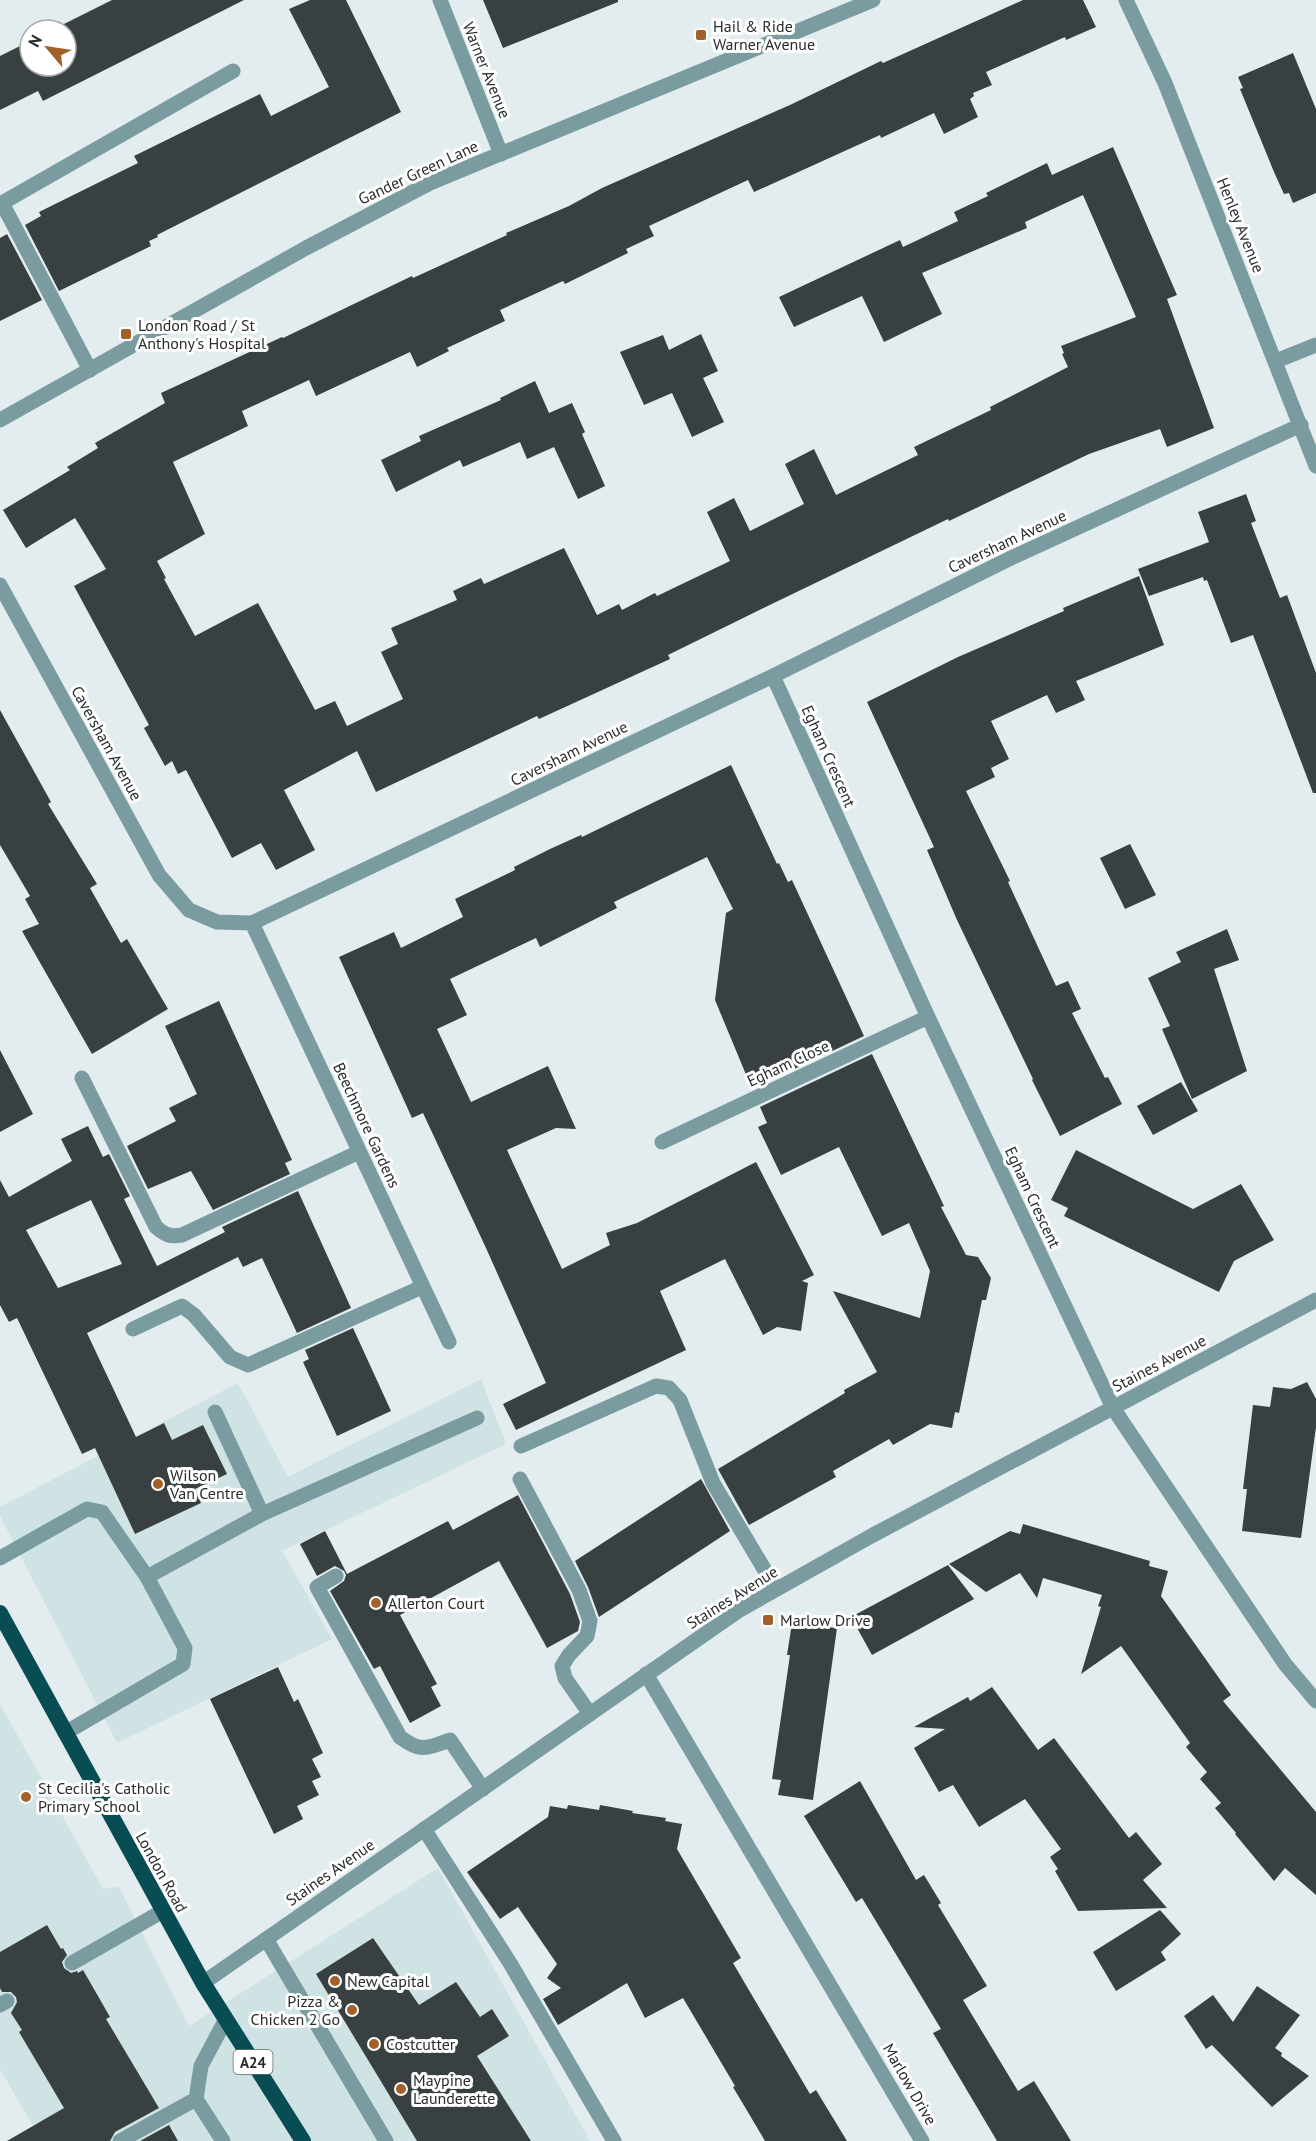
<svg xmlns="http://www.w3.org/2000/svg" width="1316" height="2141" font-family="'PT Sans',sans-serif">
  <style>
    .built { fill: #cfe2e4 }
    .building { fill: #394041; fill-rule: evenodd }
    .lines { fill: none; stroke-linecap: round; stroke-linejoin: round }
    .service { stroke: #7a9ca1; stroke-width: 15 }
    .minor { stroke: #7a9ca1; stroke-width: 15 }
    .tertiary { stroke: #7a9ca1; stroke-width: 15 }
    .trunk { stroke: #084c54; stroke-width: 16 }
    .poi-dot { fill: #a2612b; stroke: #fff; stroke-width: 2 }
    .labels { text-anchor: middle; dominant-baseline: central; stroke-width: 6; stroke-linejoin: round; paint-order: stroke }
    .shield { fill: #fff; stroke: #686b6b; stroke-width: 1.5 }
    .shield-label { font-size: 15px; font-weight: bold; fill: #282c2c }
    .poi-label { font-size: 16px; fill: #282c2c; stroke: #fff; text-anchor: start }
    .street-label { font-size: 16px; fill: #282c2c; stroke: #fff }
  </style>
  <rect width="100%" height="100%" fill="#e3ecee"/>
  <!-- built -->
  <path class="built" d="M481 1379 506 1444 282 1551 332 1639 117 1743 0 1516V1507L238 1383 288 1477Z
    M0 1704 103 1889 119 1887 189 2026 438 1868 590 2141H42L0 2069Z"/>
  <!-- building -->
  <path class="building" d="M112 0H244L43 101 38 91 0 110V56L30 41V66H66V30H52Z
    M310 0H346L401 112 157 235 158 237 149 241 151 246 59 291 25 225 41 216 39 212 138 163 134 156 260 94 271 116 329 87 289 9Z
    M483 0H618V2L503 48Z
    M1023 0H1083L1096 27 1066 40 1065 37 986 72 992 85 973 93 974 96 970 99 978 117 944 134 934 113 881 138 880 135 754 192 748 180 649 226 654 236 626 249 628 253 565 284 563 281 500 310 505 321 447 348 449 351 417 367 410 352 316 396 309 380 242 411 248 426 173 462 205 534 157 561 166 578 164 579 195 636 258 603 315 710 335 701 347 726 403 699 381 652 398 644 391 628 457 600 453 591 481 578 484 584 564 548 597 615 619 604 622 610 655 593 657 596 730 561 707 512 734 498 750 531 804 504 785 464 814 449 836 495 918 455 914 447 991 410 990 407 1068 367 1062 354 1064 353 1061 346 1136 317 1083 195 1025 222 1027 228 922 273 942 314 884 342 862 296 794 327 779 297 900 240 903 247 958 221 954 212 988 196 986 193 1047 163 1052 175 1113 147 1177 295 1167 299 1214 428 1167 447 1160 429 1089 454 949 521 948 519 778 601 668 655 670 659 539 719 537 716 376 792 357 751 284 790 315 850 276 870 261 843 232 858 186 770 178 774 172 761 165 766 144 728 149 725 74 586 106 569 75 518 26 548 3 510 70 470 67 467 98 448 95 443 165 403 161 393 282 337 283 338 412 276 413 278 507 235 506 233 569 206 602 188 790 105 881 61 883 63Z
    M1293 53 1316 109V193L1293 203 1289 193 1284 194 1274 172 1240 89 1243 88 1238 77Z
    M7 234 42 300 0 321V238Z
    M701 334 718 371 703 378 724 422 692 437 672 393 644 405 620 352 663 335 669 350Z
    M535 381 549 413 572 403 585 432 582 434 605 486 578 499 554 447 527 459 520 442 463 467 460 460 396 492 381 460 421 441 419 436 501 400 500 398Z
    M1246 494 1256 521 1251 523 1280 598 1287 595 1316 673V793H1313L1253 635 1231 643 1207 580 1204 581 1203 577 1149 596 1138 569 1209 542 1198 512Z
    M1139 576 1164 645 1076 681 1085 700 1056 713 1047 695 991 721 1009 759 991 768 995 777 966 791 1010 881 1008 882 1056 986 1068 981 1081 1009 1072 1013 1105 1078 1108 1077 1122 1104 1060 1136 1032 1080 1033 1079 957 920 927 850 934 847 867 702 958 657 1064 611 1063 608Z
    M0 710 51 802 48 804 97 884 90 888 121 943 127 939 168 1009 92 1054 22 931 39 924 25 899 30 896 0 845Z
    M731 765 777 864 779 863 788 882 792 880 864 1036 752 1089 715 1000 726 913 733 909 707 857 614 902 617 908 540 947 536 938 450 979 467 1015 437 1029 471 1102 548 1066 576 1129 556 1128 507 1150 562 1269 610 1245 606 1233 637 1223 756 1162 814 1275 802 1281 808 1283 801 1331 777 1327 763 1335 725 1259 660 1291 686 1350 516 1430 503 1404 546 1383 486 1248 423 1113 412 1118 339 957 394 932 401 948 463 917 455 899 515 870 514 867 550 849 581 835 582 837Z
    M1130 844 1156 895 1125 909 1100 858Z
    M1227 929 1239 960 1214 969 1247 1071 1192 1099 1162 1029 1170 1026 1148 978 1181 962 1176 952Z
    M219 1001 292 1160 285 1163 290 1174 213 1210 191 1171 148 1189 127 1146 176 1121 169 1108 197 1094 165 1026Z
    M0 1050 33 1114 0 1132Z
    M872 1054 944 1206 941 1207 966 1255 978 1257 991 1278 986 1300H982L959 1413 955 1412 952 1428 930 1424 893 1445 889 1439 833 1471 836 1477 749 1525 718 1469 845 1393 844 1390 877 1372 833 1291 920 1318 930 1271 909 1223 882 1236 839 1147 781 1175 758 1127 767 1123 760 1107Z
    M1181 1082 1198 1111 1153 1135 1137 1106Z
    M88 1126 103 1157 109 1154 130 1196 124 1199 157 1266 225 1232 222 1227 298 1191 351 1308 297 1333 262 1258 243 1267 238 1257 87 1333 136 1437 164 1423 172 1440 203 1425 227 1474 195 1489 201 1503 135 1534 95 1448 82 1454 17 1318 9 1322 0 1305V1180L9 1197 72 1161 61 1139ZM91 1200 122 1264 58 1288 26 1230Z
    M1076 1150 1193 1209 1241 1184 1274 1240 1234 1261 1219 1292 1064 1216 1068 1208 1051 1200Z
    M353 1328 391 1411 337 1436 303 1362 309 1359 305 1350Z
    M1307 1382 1316 1399V1427L1301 1538 1242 1531 1247 1489H1243L1253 1405 1270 1407 1273 1387 1291 1389Z
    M701 1479 730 1531 599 1617 588 1587 575 1561Z
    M518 1495 570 1594 580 1622 578 1631 547 1648 499 1561 400 1615 437 1684 431 1687 441 1706 410 1723 380 1666 374 1669 330 1591 344 1581 346 1575 344 1571 335 1566 317 1576 300 1544 325 1531 347 1574 448 1521 453 1530Z
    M1023 1524 1150 1561 1149 1566 1168 1571 1161 1596 1231 1695 1223 1701 1316 1812V1895L1285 1868 1274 1881 1235 1834 1236 1833 1215 1808 1221 1803 1200 1779 1207 1772 1186 1747 1190 1743 1121 1646 1081 1674 1101 1607 1098 1606 1102 1595 1043 1578 1037 1598 1020 1573 986 1592 949 1564 1010 1531 1020 1534Z
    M948 1565 974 1599 872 1655 851 1617Z
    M792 1623 837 1628 813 1800 778 1795 781 1780 772 1779 790 1655H787Z
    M278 1667 294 1702 298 1699 323 1753 312 1759 321 1777 312 1781 319 1795 297 1806 303 1819 274 1834 210 1699Z
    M992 1687 1038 1750 1054 1738 1129 1838 1136 1832 1162 1864 1143 1880 1167 1908 1078 1911 1055 1871 1058 1869 1050 1857 1061 1849 1025 1799 979 1827 953 1785 939 1792 914 1748 945 1729 914 1727 968 1697 970 1701Z
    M860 1781 916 1880 924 1875 941 1903 938 1905 987 1986 963 2000 1018 2091 1034 2081 1071 2141H997L933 2033 941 2029 862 1898 856 1902 804 1816Z
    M568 1805 599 1810 600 1805 633 1811 632 1813 666 1818 665 1821 682 1824 677 1849 741 1958 733 1963 810 2094 816 2090 847 2141H765L733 2087 735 2086 683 1998 645 2018 627 1983 558 2025 543 1999 561 1988 547 1978 557 1964 518 1907 500 1919 467 1872 548 1817 550 1806 567 1809Z
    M1160 1910 1181 1934 1161 1952 1166 1960 1116 1991 1093 1952Z
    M47 1925 61 1949 63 1948 67 1955 62 1962 64 1968 71 1973 77 1971 78 1973 83 1970 110 2017 106 2019 159 2108 115 2132 110 2141H7L64 2108 19 2032 22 2030 11 2013 17 2002 16 1997 11 1992H2L0 1988V1952Z
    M373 1938 419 2005 456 1982 480 2017 492 2009 509 2036 477 2056 531 2141H417L316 1974Z
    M1257 1986 1300 2015 1275 2048 1282 2053 1281 2056 1309 2076 1272 2107 1212 2045 1206 2049 1184 2016 1213 1995 1233 2022Z
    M169 2125 178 2141H140Z"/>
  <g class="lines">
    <!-- service -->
    <path class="service" d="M90 370 2 203 233 71
      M82 1078 156 1227C165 1235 170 1237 182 1235L359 1152
      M133 1329 182 1306 194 1315 230 1357 248 1365 422 1287
      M215 1412 262 1514
      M521 1446 656 1386 669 1388 680 1400 713 1483 776 1589
      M520 1479 579 1590 590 1621 587 1636 569 1655 562 1666 565 1678 590 1714
      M0 1558 87 1509 102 1512 147 1577
      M336 1576 317 1587 400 1737C421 1753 427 1748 450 1740L483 1789
      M65 1733 183 1664 185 1648 147 1577 262 1514 477 1418
      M424 1829 510 1963 614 2141
      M266 1939 386 2141
      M72 1963 163 1911
      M0 2005 7 2001
      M120 2141 196 2099
      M223 2141 196 2099 201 2066 226 2019"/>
    <!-- minor -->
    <path class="minor" d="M440 0 501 154
      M1126 0 1165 83 1316 466
      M1276 361 1316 345
      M0 585 159 875 189 910 217 922 252 923 773 676 1011 558 1301 425
      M773 676 928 1017 1113 1408 1285 1664 1316 1701
      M252 923 449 1342
      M662 1142 928 1017
      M646 1674 922 2141
      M203 1983 738 1611 873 1535 1316 1300"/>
    <!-- tertiary -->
    <path class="tertiary" d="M0 420 306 248 430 183 873 0"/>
    <!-- trunk -->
    <path class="trunk" d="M0 1613 203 1983 303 2141"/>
  </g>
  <!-- markers -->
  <g class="poi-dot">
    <rect x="695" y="29" width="12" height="12" rx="3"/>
    <rect x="120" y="328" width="12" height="12" rx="3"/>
    <circle cx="158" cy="1484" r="6"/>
    <circle cx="376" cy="1603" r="6"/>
    <rect x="762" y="1614" width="12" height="12" rx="3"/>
    <circle cx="26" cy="1797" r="6"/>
    <circle cx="335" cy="1981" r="6"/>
    <circle cx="352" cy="2010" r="6"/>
    <circle cx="374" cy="2044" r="6"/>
    <circle cx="401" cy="2089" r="6"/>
  </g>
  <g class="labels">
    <!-- shield labels -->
    <rect class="shield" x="233.5" y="2050" width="39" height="24" rx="4.5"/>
    <g class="shield-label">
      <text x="253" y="2062">A24</text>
    </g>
    <!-- poi labels -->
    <g class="poi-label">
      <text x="713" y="26">Hail &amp; Ride<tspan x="713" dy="18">Warner Avenue</tspan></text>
      <text x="138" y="325">London Road / St<tspan x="138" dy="18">Anthony's Hospital</tspan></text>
      <text x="170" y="1475">Wilson<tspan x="170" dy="18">Van Centre</tspan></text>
      <text x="388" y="1603">Allerton Court</text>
      <text x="780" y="1620">Marlow Drive</text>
      <text x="38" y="1788">St Cecilia's Catholic<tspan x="38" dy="18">Primary School</tspan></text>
      <text x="347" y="1981">New Capital</text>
      <text x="340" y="2001" text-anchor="end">Pizza &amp;<tspan x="340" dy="18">Chicken 2 Go</tspan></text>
      <text x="386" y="2044">Costcutter</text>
      <text x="413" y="2080">Maypine<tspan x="413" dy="18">Launderette</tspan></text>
    </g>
    <!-- street labels -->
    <g class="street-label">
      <text transform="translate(487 70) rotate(68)">Warner Avenue</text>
      <text transform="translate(418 172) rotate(-25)">Gander Green Lane</text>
      <text transform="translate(1241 225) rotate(68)">Henley Avenue</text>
      <text transform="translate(1007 541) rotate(-25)">Caversham Avenue</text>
      <text transform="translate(107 743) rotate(61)">Caversham Avenue</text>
      <text transform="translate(569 753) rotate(-26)">Caversham Avenue</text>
      <text transform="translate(829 756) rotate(66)">Egham Crescent</text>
      <text transform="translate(788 1063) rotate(-25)">Egham Close</text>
      <text transform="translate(367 1125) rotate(65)">Beechmore Gardens</text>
      <text transform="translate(1033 1197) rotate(65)">Egham Crescent</text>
      <text transform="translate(1159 1363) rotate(-28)">Staines Avenue</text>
      <text transform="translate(732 1597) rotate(-32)">Staines Avenue</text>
      <text transform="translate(162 1872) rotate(61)">London Road</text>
      <text transform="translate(330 1872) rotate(-35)">Staines Avenue</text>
      <text transform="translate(910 2084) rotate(60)">Marlow Drive</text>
    </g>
  </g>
  <!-- north arrow -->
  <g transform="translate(48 48) rotate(299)"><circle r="28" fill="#ffffff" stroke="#a9abab" stroke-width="1.5"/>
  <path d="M0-4.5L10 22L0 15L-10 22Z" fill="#a2612b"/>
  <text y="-9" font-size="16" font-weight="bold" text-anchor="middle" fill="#282c2c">N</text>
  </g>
</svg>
